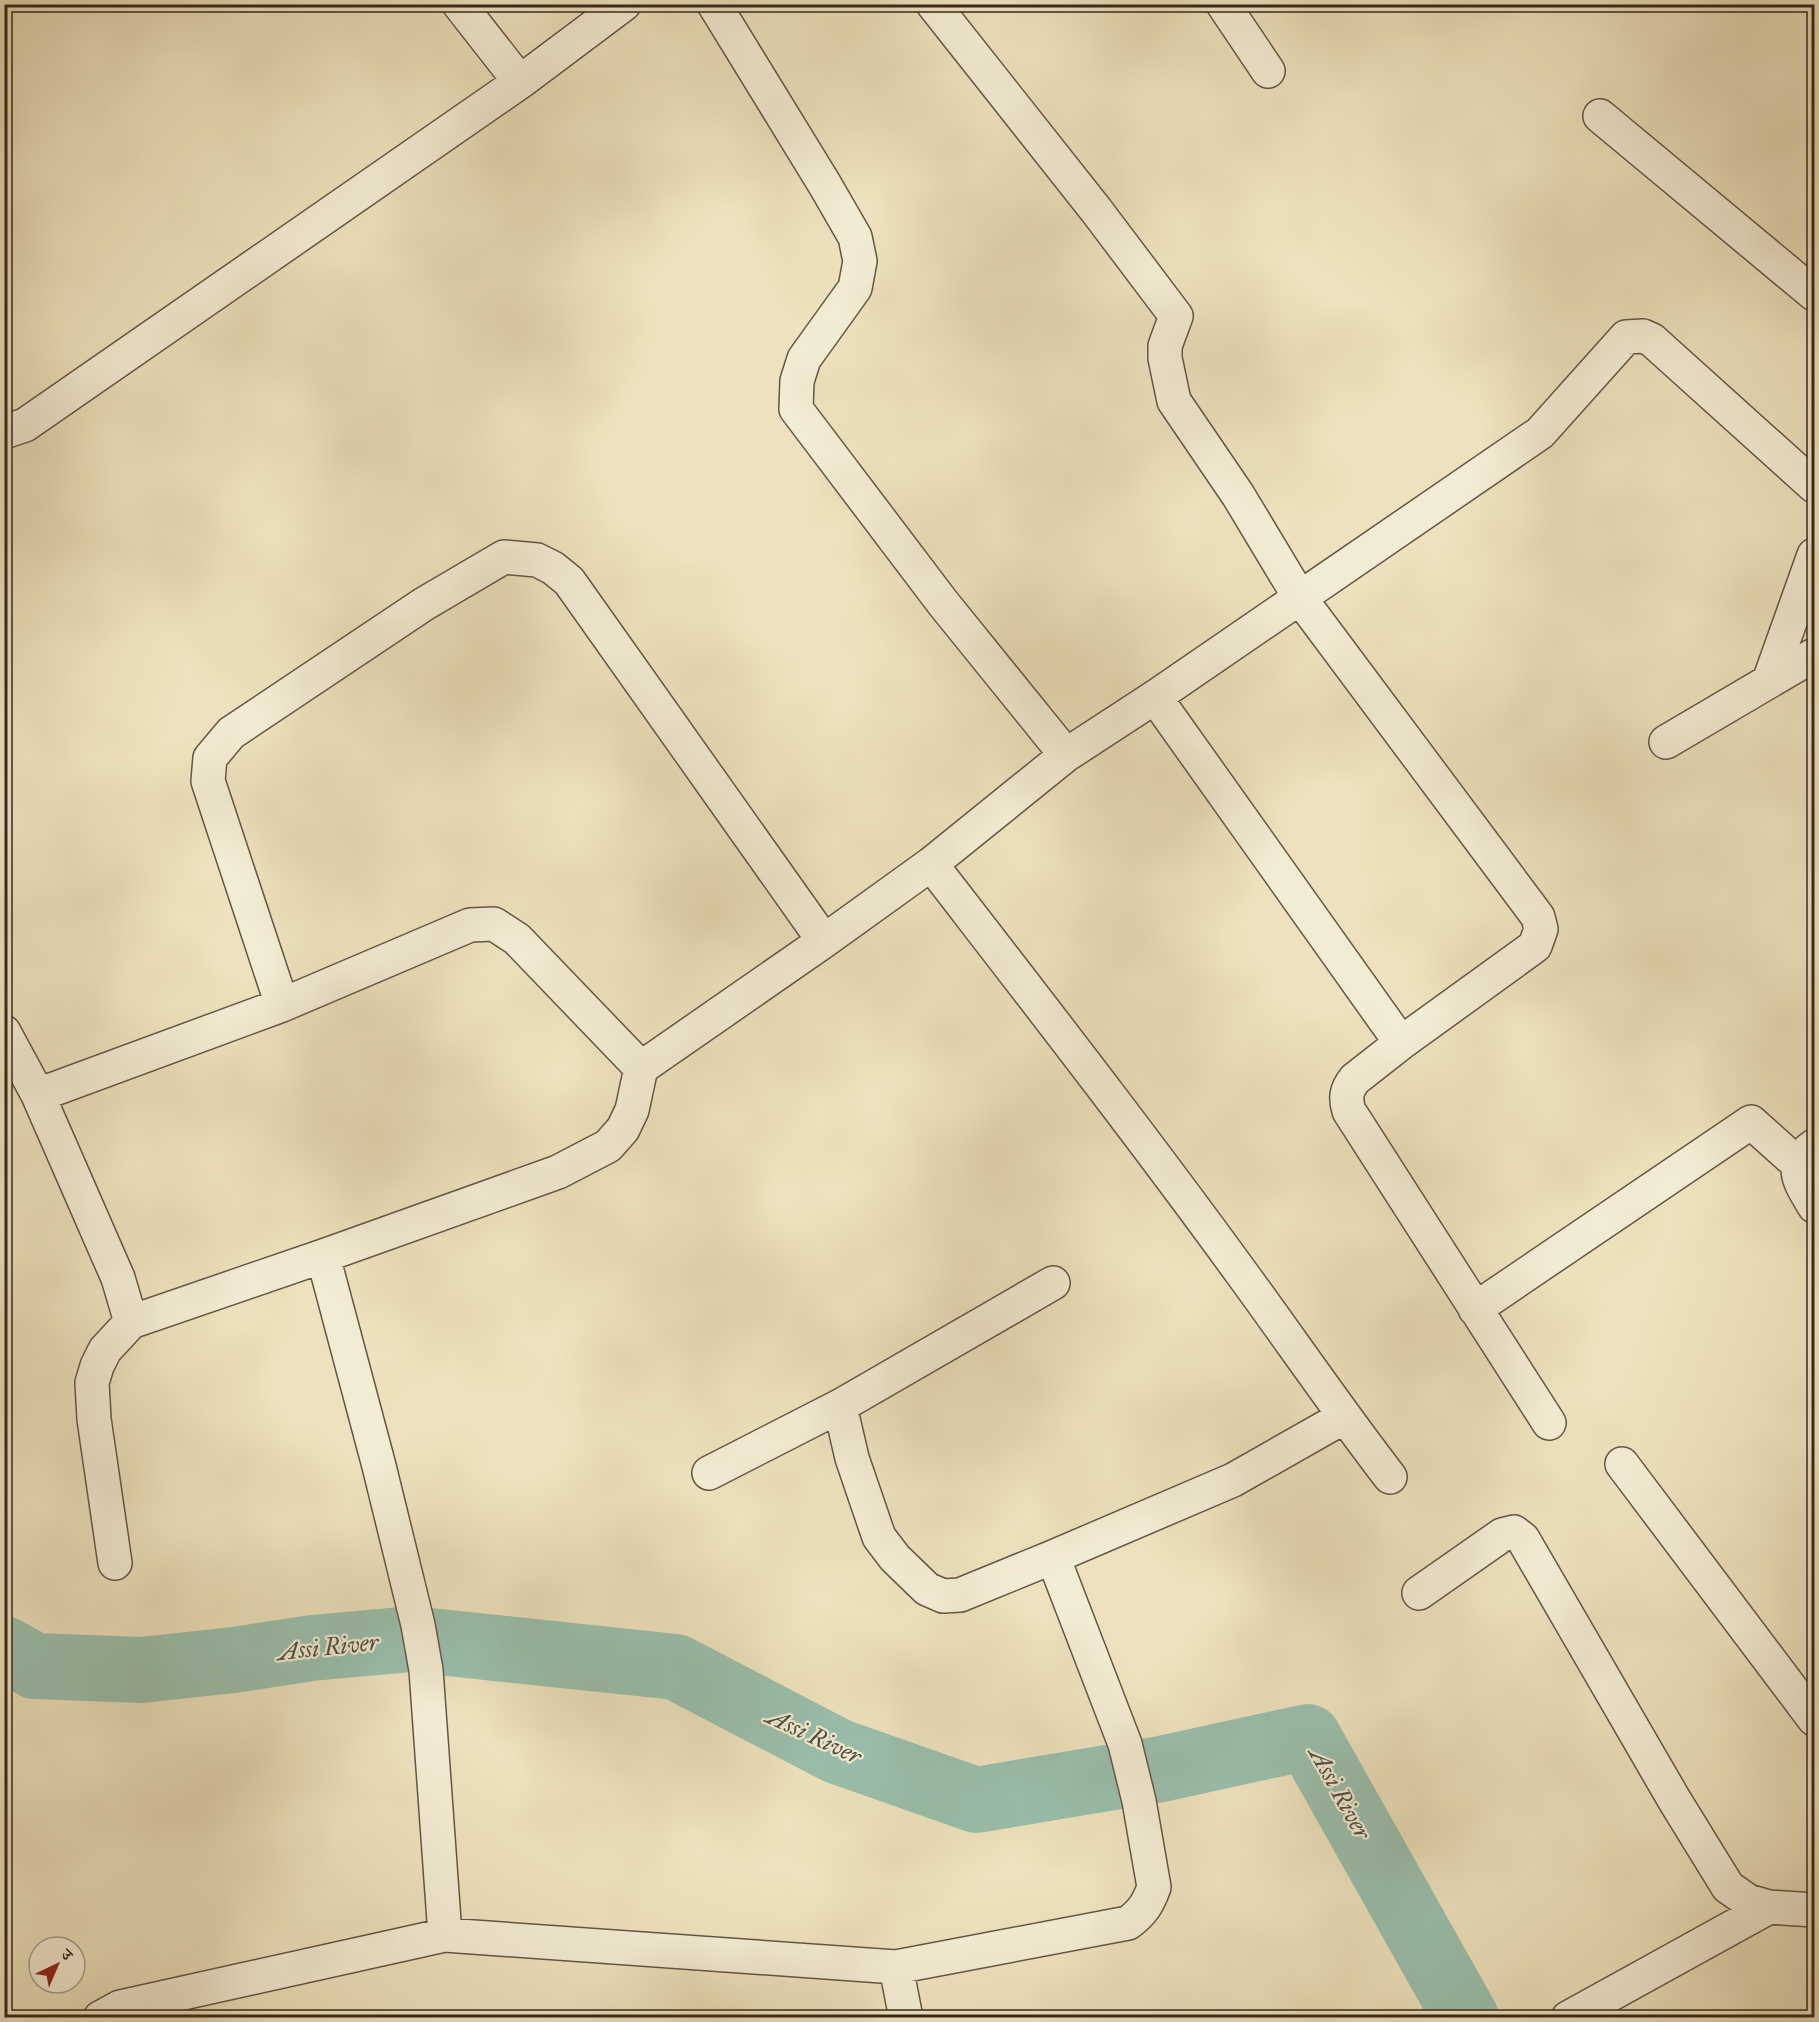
<svg xmlns="http://www.w3.org/2000/svg" width="1819" height="2022" font-family="'IM FELL Great Primer','Noto Serif Devanagari',serif">
  <style>
    .lines { fill: none; stroke-linecap: round; stroke-linejoin: round }
    .river { stroke: #9abfac; stroke-width: 66 }
    .street-casing { stroke: #645646; stroke-width: 36 }
    .street { stroke: #f3ecd4; stroke-width: 33 }
    .labels { text-anchor: middle; dominant-baseline: central; stroke-width: 4.5; stroke-linejoin: round; paint-order: stroke }
    .water-label { font-size: 24px; font-style: italic; fill: #4f4e42; stroke: #f3ecd4 }
  </style>
  <rect width="100%" height="100%" fill="#ede2bd"/>
  <filter id="stains"><feTurbulence type="fractalNoise" baseFrequency=".00333" numOctaves="4"/><feColorMatrix values="0 0 0 0 .2 0 0 0 0 .09 0 0 0 0 .02 0 0 0 .5 -.17"/></filter>
  <radialGradient id="worn" r=".72"><stop offset=".6" stop-color="#630" stop-opacity="0"/><stop offset="1" stop-color="#630" stop-opacity=".3"/></radialGradient>
  <g class="lines">
    <!-- river -->
    <path class="river" d="M4 1649 35 1666 141 1670 234 1660 312 1648 411 1639 676 1667 837 1751 976 1800 1161 1769 1308 1737 1466 2018"/>
    <!-- street casing -->
    <g class="street-casing">
      <path id="street" d="M459 4 520 82
        M714 4 825 185 855 237 860 261 855 288 804 359 797 381 796 409 943 603 1066 755
        M933 4 1096 210 1176 316 1165 346V358L1174 401 1238 495 1300 598 1538 917 1541 929 1535 946 1401 1043 1355 1079C1346 1090 1345 1098 1349 1111L1549 1423
        M1223 4 1268 71
        M1600 116 1814 294
        M4 432 25 425 520 82 624 4
        M1769 681 1814 555
        M1155 697 1401 1043
        M1666 742 1814 655
        M931 864C1036 1000 1142 1136 1243 1275 1292 1342 1339 1411 1390 1477
        M282 1005 208 781 210 758 231 733 424 604 504 557 537 560 553 568 569 581 824 941
        M4 1032 38 1095 118 1278 131 1322
        M38 1095 282 1005 470 925 494 924 517 939 641 1068 824 941 931 864 1066 755 1155 697 1540 433 1626 337 1643 336 1652 340 1814 486
        M1814 1146C1786 1166 1801 1183 1814 1206
        M323 1256 379 1466 418 1625 426 1670 445 1935
        M1475 1309 1751 1122 1799 1165
        M840 1406 852 1458 879 1537 895 1558 927 1589 943 1596 960 1595 1053 1557 1233 1480 1344 1417
        M1622 1464 1814 1719
        M709 1473 840 1406 1053 1283
        M115 1563 94 1419 92 1383 97 1366 105 1350 131 1322 323 1256 558 1172 608 1146 623 1129 632 1110 641 1068
        M1419 1593 1502 1535 1514 1532 1523 1539 1675 1801 1728 1887 1748 1901 1769 1907 1814 1910
        M100 2018 120 2007 445 1935 896 1967
        M906 2018 896 1967 1128 1923C1142 1913 1148 1904 1154 1887L1139 1801 1125 1744 1053 1557
        M1568 2018 1769 1907"/>
    </g>
    <!-- street -->
    <use href="#street" class="street"/>
  </g>
  <g class="labels">
    <!-- water labels -->
    <g class="water-label">
      <text transform="translate(328 1647) rotate(-6)">Assi River</text>
      <text transform="translate(814 1736) rotate(25)">Assi River</text>
      <text transform="translate(1340 1793) rotate(61)">Assi River</text>
    </g>
  </g>
  <!-- margin -->
  <rect width="1819" height="2022" fill="none" stroke="#ede2bd" stroke-width="24"/>
  <rect x="6" y="6" width="1807" height="2010" fill="none" stroke="#36281e" stroke-width="3"/>
  <rect x="12" y="12" width="1795" height="1998" fill="none" stroke="#36281e" stroke-width="1.5"/>
  <!-- north arrow -->
  <g transform="translate(57 1965) rotate(44)"><circle r="28" fill="#f3ecd4" stroke="#a79e8b" stroke-width="1.5"/>
  <path d="M0-4.5L10 22L0 15L-10 22Z" fill="#8f2418"/>
  <text y="-9" font-size="16" font-weight="bold" text-anchor="middle" fill="#36281e">उ</text>
  </g>
  <rect width="100%" height="100%" filter="url(#stains)"/>
  <rect width="100%" height="100%" fill="url(#worn)"/>
</svg>
